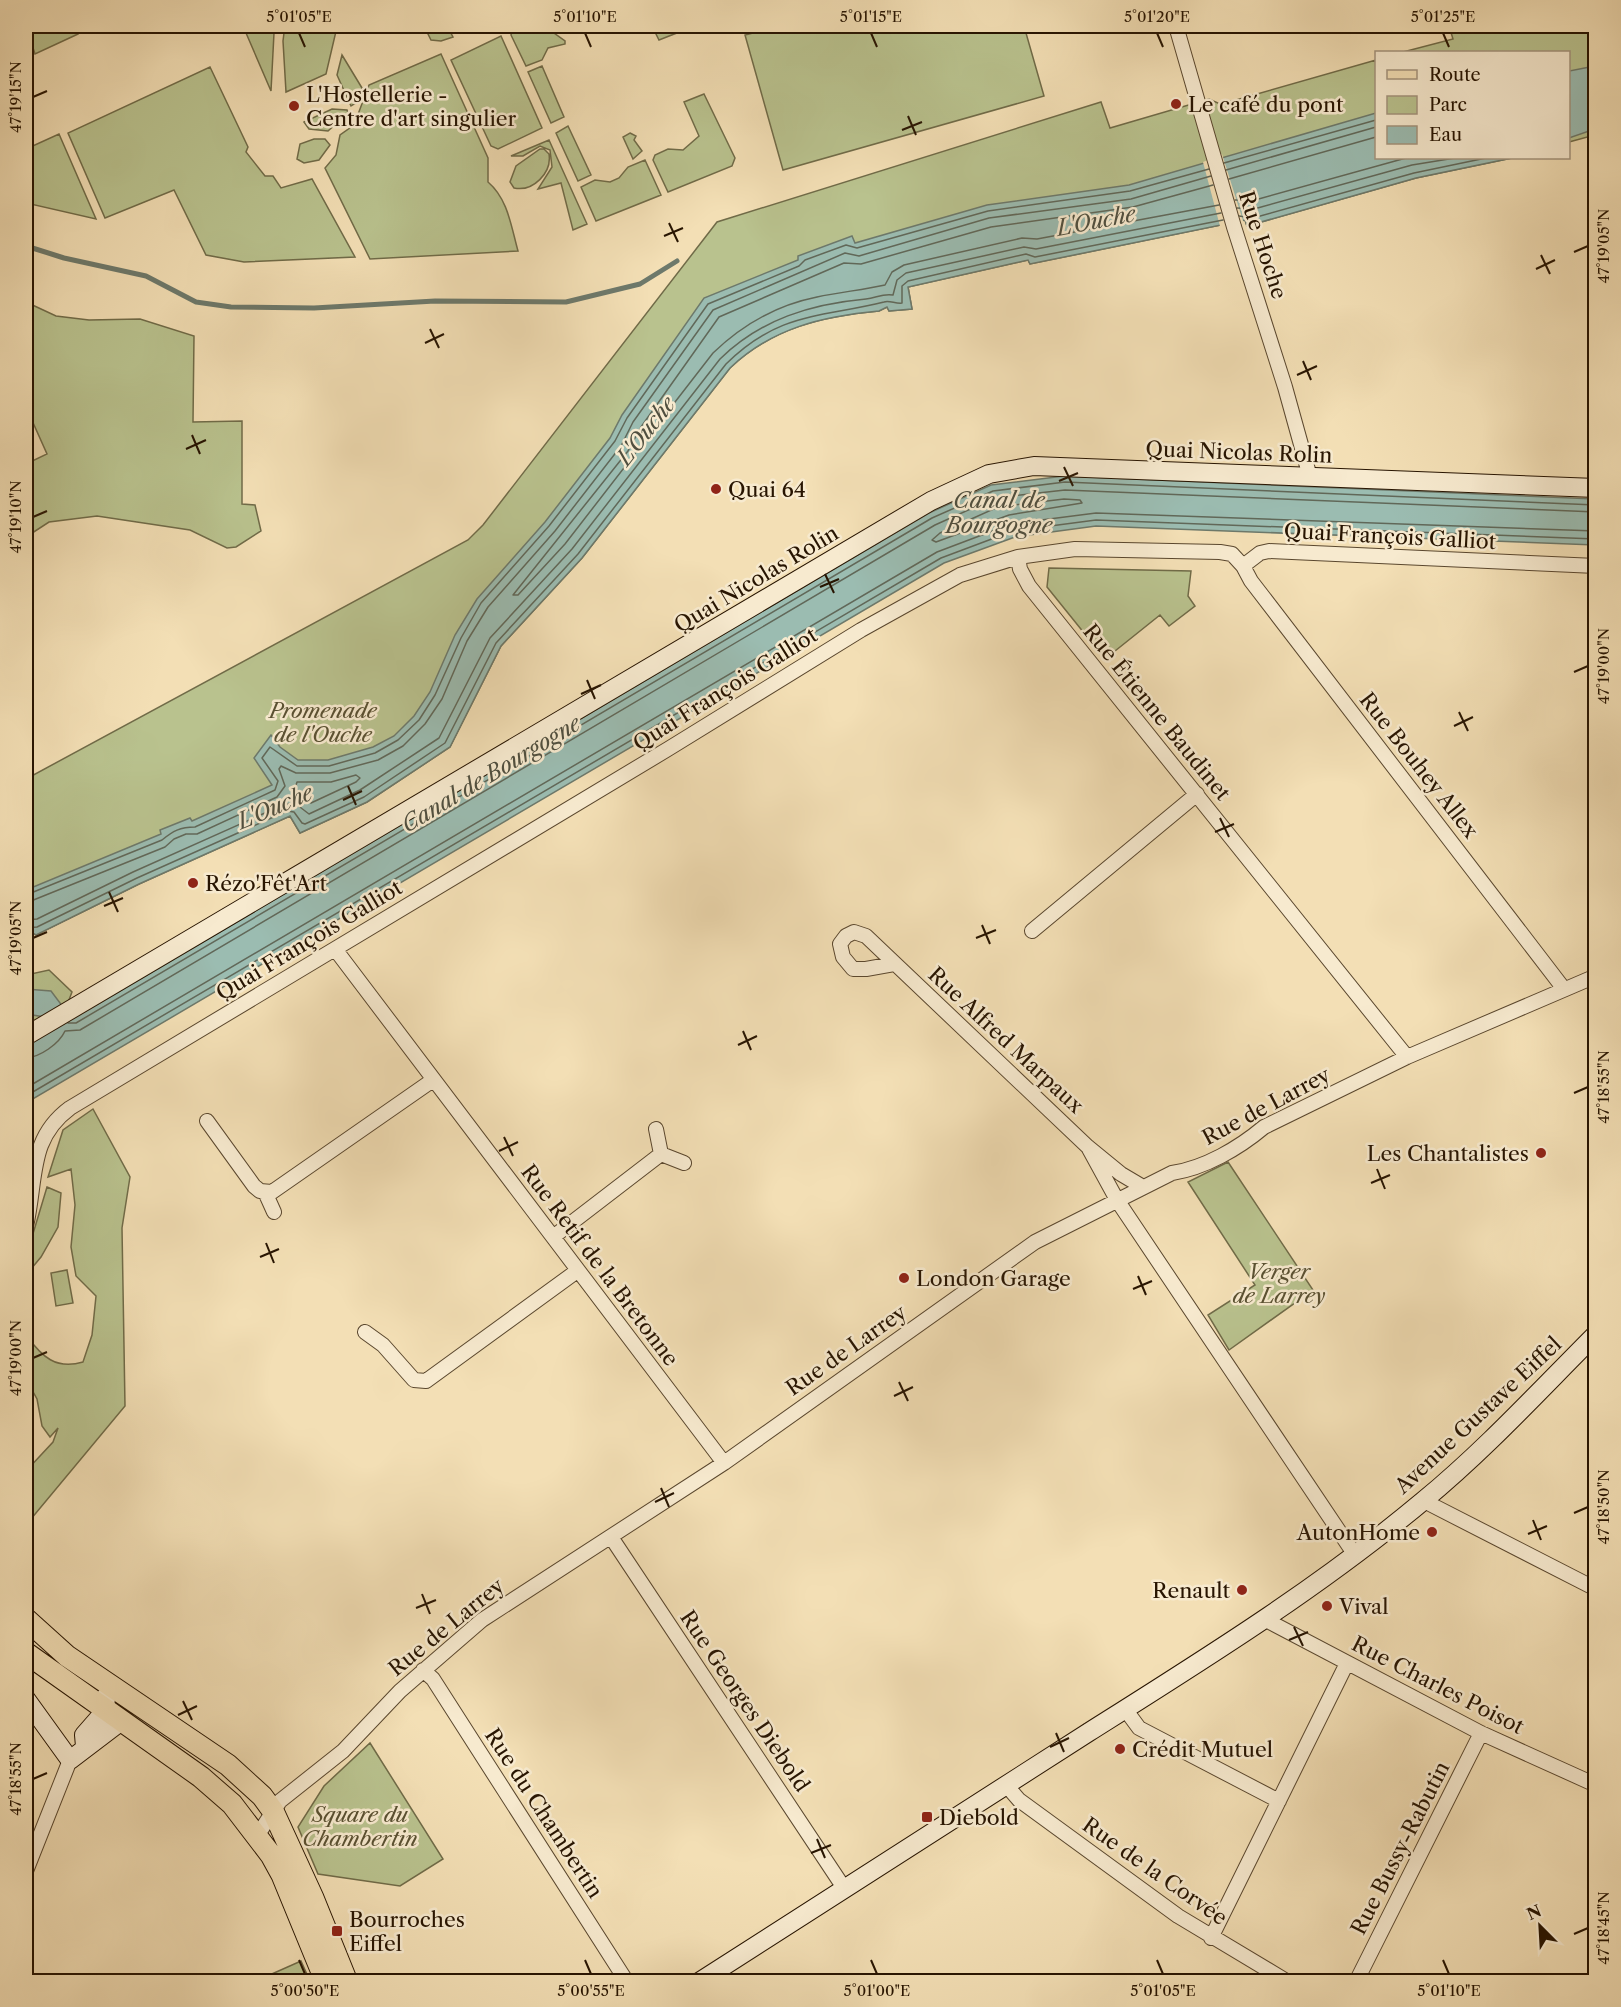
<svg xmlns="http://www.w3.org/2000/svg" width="1621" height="2007" font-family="'Libre Caslon Text',serif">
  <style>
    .green { fill: #b9c28e; stroke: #706b48; stroke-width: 1.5 }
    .water { fill: #9bbcb1; stroke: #6d796b; stroke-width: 1.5 }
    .pier { fill: #f3dfb5 }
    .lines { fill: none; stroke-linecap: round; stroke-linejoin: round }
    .shore { stroke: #616859; stroke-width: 1.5 }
    .stream { stroke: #6d796b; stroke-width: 5 }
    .street-casing { stroke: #5a472e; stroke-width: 16 }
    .secondary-casing { stroke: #271401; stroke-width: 20 }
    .primary-casing { stroke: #271401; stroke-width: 23 }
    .street { stroke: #f7eacf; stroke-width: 14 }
    .secondary { stroke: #f7eacf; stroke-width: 18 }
    .primary { stroke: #f3dfb5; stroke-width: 21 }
    .ticks { fill: none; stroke: #271401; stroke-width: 2 }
    .poi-dot { fill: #8f2418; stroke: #f7eacf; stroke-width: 2 }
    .labels { text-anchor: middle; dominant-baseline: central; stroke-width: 5; stroke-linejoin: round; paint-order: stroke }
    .poi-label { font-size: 21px; fill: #271401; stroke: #f7eacf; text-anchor: start }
    .street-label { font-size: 21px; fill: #271401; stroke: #f7eacf }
    .park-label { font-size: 21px; font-style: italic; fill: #5a5132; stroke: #f7eacf }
    .water-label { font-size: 22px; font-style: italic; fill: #504f3f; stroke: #f7eacf }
    .neatline { fill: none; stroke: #271401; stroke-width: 2 }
    .ticks-label { font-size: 15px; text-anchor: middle; fill: #271401 }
  </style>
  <rect width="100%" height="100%" fill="#f3dfb5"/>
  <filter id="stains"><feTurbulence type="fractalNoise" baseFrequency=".00333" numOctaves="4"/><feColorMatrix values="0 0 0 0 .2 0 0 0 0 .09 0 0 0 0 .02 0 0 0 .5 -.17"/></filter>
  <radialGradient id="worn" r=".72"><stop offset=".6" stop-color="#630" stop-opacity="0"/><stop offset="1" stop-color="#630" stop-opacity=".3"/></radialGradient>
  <!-- green -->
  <path class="green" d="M26 26H75L78 34 35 54Z
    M243 26 271 30 274 33 271 91Z
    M292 26 337 27 326 74 286 92 283 41 284 33Z
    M424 26H447L453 37 441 41 431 40Z
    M526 26H544L565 41V44L548 48 542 60 526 66 511 35 512 31Z
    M652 26H686L687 29 659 40Z
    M781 26H1024L1044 96 783 170 745 35Z
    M1449 26H1595V135L1569 142 1568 52H1403L1453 39Z
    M501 36 542 128 498 149 491 146 451 60Z
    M441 54 488 158V182C508 199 511 226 518 251L370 259 325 168 336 155 340 135 354 125 369 85Z
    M342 55 362 88 359 101 351 106 337 75Z
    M1376 60V158H1512L1416 178 1247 226 1245 220 1030 264 1028 260 908 287 912 309 889 311 887 307 879 311C823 316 772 328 730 368L582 558 501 646 450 747 367 802 300 833 290 816 139 884 36 935 31 932 26 935V779L468 540 483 525 717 222 1101 102 1110 128 1209 99 1220 104 1236 100Z
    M542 66 564 117 551 123 528 72Z
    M210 67 248 147 246 152 265 176H273L281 188 312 179 355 257 244 262 206 255 174 190 105 218 68 133Z
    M704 94 735 158 732 166 668 192 653 160 655 155 668 149 683 150 699 136 684 102Z
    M332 109 347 110 348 113 328 131 309 129 304 122Z
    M568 126 591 175 578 181 556 133Z
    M630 133 636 136 634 140 642 151 633 159 623 137Z
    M59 134 96 219 26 203V149Z
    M325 139 330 145 319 160 304 163 297 159 300 144 314 139Z
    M549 140 587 224 573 230 561 183 538 189 552 167 550 150 540 146 523 156H511Z
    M540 149H544L549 154C552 173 533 192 514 188L510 182 516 166Z
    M645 160 661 195 596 221 581 187 595 180 610 182 619 178 628 167Z
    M26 302 56 316 89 320 140 319 194 336 193 422 242 421V504L255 505 261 531 236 547 227 548 190 530 97 516 49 522 26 537V464L47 454 26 407Z
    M1049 568 1191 571 1188 596 1195 606 1169 626 1160 615 1105 659 1047 587Z
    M49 970 72 992 67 1005 26 1026V975Z
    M93 1109 130 1177 122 1228 125 1406 26 1525V1471L53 1442 58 1428 50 1437 42 1426 37 1399 26 1379V1335C42 1357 56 1370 83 1362L92 1335 96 1296 76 1276 71 1247 75 1205 71 1169 48 1177 63 1130Z
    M1228 1162 1313 1290 1229 1350 1208 1315 1255 1285 1188 1182Z
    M47 1187 61 1193 58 1227 41 1257 26 1275V1257Z
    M67 1270 73 1303 56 1306 51 1273Z
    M370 1743 443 1859 400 1886 318 1874 298 1827 324 1786Z
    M301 1961 310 1981H256Z"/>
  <!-- water -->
  <path class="water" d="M1595 66V129L1569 138V71Z
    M1376 113V158H1512L1416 178 1247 226 1245 220 1030 264 1028 260 908 287 912 309 889 311 887 307 879 311C823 316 772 328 730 368L582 558 501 646 450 747 367 802 300 833 290 816 139 884 36 935 31 932 26 935V890L161 834 160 830 190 818 192 821 272 785 254 758 271 735 280 747 298 760H328L373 747 394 736 414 716 430 692 455 635 477 599 545 522 610 438 622 415 704 298 798 260V256L852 236 855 243 987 205 1129 185Z
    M1064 476 1595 499V545L1096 526 1015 537 944 563 26 1103V1046L50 1031 45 1017 26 1014V989L51 991 72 1019 929 513 991 485Z"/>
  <!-- pier -->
  <path class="pier" d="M1222 154 1244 224 1221 230 1203 162Z"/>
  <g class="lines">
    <!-- shore -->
    <path class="shore" d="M1224 163 1376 120
      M1226 170 1376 127
      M1229 179 1376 137
      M1213 185 1133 207 991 227 861 264 844 263 719 317 641 427 628 451 513 595H518L565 544 713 353C742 325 777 305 817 297 840 292 863 290 885 285L892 272 904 265 1022 238 1037 239 1219 205
      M1235 200H1255L1406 158
      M1237 208 1254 209 1412 165 1455 158
      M1239 216 1253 218 1414 173 1486 158
      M1064 499 1080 500 1082 503 1009 515 936 542 932 540 940 533 998 507Z
      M356 775 360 778 356 782 311 803 294 792 297 782H331Z
      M26 895 162 840C173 831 180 827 195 827L275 790 278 781 262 758 270 747 297 766H329L375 753 398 740 419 720 435 695 461 638 481 603 549 526 615 441 627 418 708 304 799 266 805 260 846 245 857 248 988 211 1130 191 1209 169
      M26 903 165 847 174 839 186 834H197L277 797 285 786 279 769 281 766 296 773H330L378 760 403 746 425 724 442 699 467 641 488 607 555 531 621 446 633 422 713 310 845 253 859 256 989 218 1131 199 1211 176
      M26 920 37 919 133 872 285 804H296L309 814 360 790 439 738 490 638 572 549 720 359C761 319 811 304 866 299 876 298 883 293 893 295L897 280 906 273 1024 247 1036 249 1221 213
      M26 928 37 927 137 878 287 811 294 812 302 823 305 824 364 797 445 743 496 643 578 554 726 364C779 312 819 318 884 302 889 300 896 304 902 303V286L908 281 1026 254 1035 257 1223 220
      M68 1023H76L932 518 993 491 1065 482 1596 505
      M26 1058C40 1057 59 1044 65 1031L80 1030 935 525 995 498 1065 490 1596 512
      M26 1088 937 552 1011 524 1096 513 1596 531
      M26 1096 941 558 1013 531 1096 520 1596 539"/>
    <!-- stream -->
    <path class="stream" d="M26 246 64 258 146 276 196 302 231 307 314 308 435 301 566 302 640 284 677 261"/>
    <!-- street casing -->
    <g class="street-casing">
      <path id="street" d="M1176 26 1234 227 1285 387 1310 477
        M1018 557 1020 569 1029 586 1407 1057
        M1243 566 1251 581 1564 989
        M1032 931 1197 794
        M335 949 724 1463
        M894 964 866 969H853L843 957 840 944 846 936 854 932 866 936 1088 1147 1121 1174 1143 1187
        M207 1121 254 1186 260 1191 272 1192 433 1080
        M656 1129 661 1154
        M1088 1147 1117 1200 1355 1555
        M661 1154 684 1163
        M265 1192 274 1212
        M26 1226C37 1179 28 1139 70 1108L668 749 861 630 960 575 1018 557 1075 549 1220 552 1232 554 1243 566 1260 553 1269 551 1596 566
        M553 1237 661 1154
        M365 1332 383 1345 414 1380 426 1381 577 1271
        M1424 1501 1596 1589
        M611 1537 844 1888
        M1264 1619 1481 1733 1596 1785
        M423 1670 433 1679 627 1982
        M1125 1709 1139 1728 1279 1801
        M1006 1785 1019 1800 1178 1916 1288 1982
        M257 1836 280 1801 343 1751 400 1691 482 1620 724 1463 1035 1242 1172 1173C1205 1168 1239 1148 1264 1127L1407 1057 1596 976
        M26 1871 70 1760
        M1211 1938 1347 1663
        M1356 1982 1481 1733"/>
    </g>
    <!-- secondary casing -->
    <g class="secondary-casing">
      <path id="secondary" d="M26 1036 931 501 989 474 1034 466 1596 488
        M26 1699 70 1760 120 1722
        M85 1746 84 1735 105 1711 106 1696
        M699 1982C829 1898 959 1815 1089 1732 1203 1660 1319 1588 1423 1501 1485 1450 1539 1391 1596 1334"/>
    </g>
    <!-- primary casing -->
    <g class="primary-casing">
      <path id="primary" d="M26 1619 67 1656 228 1765 262 1796 273 1811 313 1898 347 1982
        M26 1653 201 1777 232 1804 271 1855 282 1875 326 1982"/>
    </g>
    <!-- street -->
    <use href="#street" class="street"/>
    <!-- secondary -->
    <use href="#secondary" class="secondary"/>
    <!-- primary -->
    <use href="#primary" class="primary"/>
  </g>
  <!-- ticks -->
  <path class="ticks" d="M299 33 305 47M585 33 591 47M871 33 877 47M1157 33 1163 47M1443 33 1449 47M33 97 47 91M908 116 916 135M902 130 922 122M669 223 678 242M664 236 683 228M1574 252 1588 246M1541 255 1550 274M1536 269 1555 260M430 329 439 348M425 343 444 334M1303 361 1311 380M1297 375 1317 366M192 435 200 454M186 449 206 440M1064 467 1073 486M1059 481 1078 473M33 517 47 511M825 574 834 593M820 587 839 579M1574 672 1588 666M587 680 595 699M581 694 601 685M1459 712 1468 731M1454 726 1473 717M348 786 356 805M343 800 362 791M1220 818 1229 837M1215 832 1234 824M109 892 118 912M104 906 123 898M982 925 990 944M33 938 47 932M976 938 996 930M743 1031 751 1050M738 1045 757 1036M1574 1093 1588 1087M504 1137 513 1156M499 1151 518 1142M1377 1169 1385 1189M1371 1183 1390 1175M266 1243 274 1263M260 1257 279 1249M1138 1276 1146 1295M1133 1289 1152 1281M33 1358 47 1352M899 1382 908 1401M894 1396 913 1387M661 1488 669 1507M655 1502 674 1493M1574 1513 1588 1507M1533 1520 1541 1540M1528 1534 1547 1526M422 1594 430 1614M416 1608 436 1600M1294 1627 1303 1646M1289 1640 1308 1632M183 1701 192 1720M178 1715 197 1706M1056 1733 1064 1752M1050 1747 1069 1738M33 1779 47 1773M817 1839 825 1858M811 1853 831 1845M1574 1934 1588 1928M299 1960 305 1974M585 1960 591 1974M871 1960 877 1974M1157 1960 1163 1974M1443 1960 1449 1974"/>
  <!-- markers -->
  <g class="poi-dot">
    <circle cx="1176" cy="104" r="6"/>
    <circle cx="294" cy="106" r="6"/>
    <circle cx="716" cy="489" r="6"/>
    <circle cx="193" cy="883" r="6"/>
    <circle cx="1541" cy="1153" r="6"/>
    <circle cx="904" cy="1278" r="6"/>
    <circle cx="1432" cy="1532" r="6"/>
    <circle cx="1242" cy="1590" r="6"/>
    <circle cx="1327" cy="1606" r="6"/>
    <circle cx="1120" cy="1749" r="6"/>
    <rect x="921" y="1811" width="12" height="12" rx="3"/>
    <rect x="331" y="1925" width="12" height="12" rx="3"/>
  </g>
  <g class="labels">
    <!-- poi labels -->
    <g class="poi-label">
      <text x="306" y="94">L'Hostellerie -<tspan x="306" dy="24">Centre d'art singulier</tspan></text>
      <text x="1188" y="104">Le café du pont</text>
      <text x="728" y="489">Quai 64</text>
      <text x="205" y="883">Rézo'Fêt'Art</text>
      <text x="1529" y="1153" text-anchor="end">Les Chantalistes</text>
      <text x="916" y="1278">London Garage</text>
      <text x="1420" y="1532" text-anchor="end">AutonHome</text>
      <text x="1230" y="1590" text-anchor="end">Renault</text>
      <text x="1339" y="1606">Vival</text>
      <text x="1132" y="1749">Crédit Mutuel</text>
      <text x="939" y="1817">Diebold</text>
      <text x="349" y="1919">Bourroches<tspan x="349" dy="24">Eiffel</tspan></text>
    </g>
    <!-- street labels -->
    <g class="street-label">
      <text transform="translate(1263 245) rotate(72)">Rue Hoche</text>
      <text transform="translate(1239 452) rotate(2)">Quai Nicolas Rolin</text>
      <text transform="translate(1390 536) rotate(3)">Quai François Galliot</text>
      <text transform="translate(756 579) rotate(-31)">Quai Nicolas Rolin</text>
      <text transform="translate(725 689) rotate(-32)">Quai François Galliot</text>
      <text transform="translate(1157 712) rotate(51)">Rue Étienne Baudinet</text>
      <text transform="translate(1419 765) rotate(52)">Rue Bouhey Allex</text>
      <text transform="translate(309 940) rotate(-31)">Quai François Galliot</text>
      <text transform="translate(1006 1040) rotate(43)">Rue Alfred Marpaux</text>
      <text transform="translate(1266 1106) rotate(-28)">Rue de Larrey</text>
      <text transform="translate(600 1265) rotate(53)">Rue Retif de la Bretonne</text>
      <text transform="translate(846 1350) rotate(-35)">Rue de Larrey</text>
      <text transform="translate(1478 1415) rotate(-43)">Avenue Gustave Eiffel</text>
      <text transform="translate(446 1627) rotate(-39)">Rue de Larrey</text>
      <text transform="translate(1438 1685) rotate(27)">Rue Charles Poisot</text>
      <text transform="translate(745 1701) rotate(56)">Rue Georges Diebold</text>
      <text transform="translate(544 1813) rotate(57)">Rue du Chambertin</text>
      <text transform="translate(1400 1848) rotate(-63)">Rue Bussy-Rabutin</text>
      <text transform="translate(1155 1871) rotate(35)">Rue de la Corvée</text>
    </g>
    <!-- park labels -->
    <g class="park-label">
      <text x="323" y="710">Promenade<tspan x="323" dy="24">de l'Ouche</tspan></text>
      <text x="1279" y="1271">Verger<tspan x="1279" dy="24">de Larrey</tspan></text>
      <text x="360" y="1814">Square du<tspan x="360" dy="24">Chambertin</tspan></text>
    </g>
    <!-- water labels -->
    <g class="water-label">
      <text transform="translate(1096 221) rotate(-11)">L'Ouche</text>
      <text transform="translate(646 431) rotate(-52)">L'Ouche</text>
      <text x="999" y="500">Canal de<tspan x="999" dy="25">Bourgogne</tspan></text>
      <text transform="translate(491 774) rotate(-31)">Canal de Bourgogne</text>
      <text transform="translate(275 807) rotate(-23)">L'Ouche</text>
    </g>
  </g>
  <!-- margin -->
  <rect width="1621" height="2007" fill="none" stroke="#f3dfb5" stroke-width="66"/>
  <!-- legend -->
  <rect x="1375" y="51" width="195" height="108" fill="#f7eacf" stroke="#a4947d" stroke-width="1.5"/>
  <rect x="1387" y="70" width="30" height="9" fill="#f3dfb5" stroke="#a4947d" stroke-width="1.5"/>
  <text x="1429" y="81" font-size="18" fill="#271401">Route</text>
  <rect x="1387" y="96" width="30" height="18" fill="#b9c28e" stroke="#a4947d" stroke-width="1.5"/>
  <text x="1429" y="111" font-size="18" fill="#271401">Parc</text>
  <rect x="1387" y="126" width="30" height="18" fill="#9bbcb1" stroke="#a4947d" stroke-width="1.5"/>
  <text x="1429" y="141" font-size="18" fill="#271401">Eau</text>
  <!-- north arrow -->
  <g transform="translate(1540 1926) rotate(336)" stroke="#f7eacf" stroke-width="4.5" paint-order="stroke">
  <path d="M0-4.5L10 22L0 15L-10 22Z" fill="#271401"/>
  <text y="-9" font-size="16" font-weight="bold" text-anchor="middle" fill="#271401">N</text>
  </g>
  <rect x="33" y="33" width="1555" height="1941" class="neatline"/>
  <g class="ticks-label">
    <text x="299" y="22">5°01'05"E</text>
    <text x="585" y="22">5°01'10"E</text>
    <text x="871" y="22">5°01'15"E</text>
    <text x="1157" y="22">5°01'20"E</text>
    <text x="1443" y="22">5°01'25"E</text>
    <text transform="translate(16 97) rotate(-90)" y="5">47°19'15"N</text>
    <text transform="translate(1604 246) rotate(-90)" y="5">47°19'05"N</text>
    <text transform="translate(16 517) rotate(-90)" y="5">47°19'10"N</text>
    <text transform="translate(1604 666) rotate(-90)" y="5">47°19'00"N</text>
    <text transform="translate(16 938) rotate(-90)" y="5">47°19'05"N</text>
    <text transform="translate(1604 1087) rotate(-90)" y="5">47°18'55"N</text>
    <text transform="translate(16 1358) rotate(-90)" y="5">47°19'00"N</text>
    <text transform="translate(1604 1507) rotate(-90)" y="5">47°18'50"N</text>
    <text transform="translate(16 1779) rotate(-90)" y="5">47°18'55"N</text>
    <text transform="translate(1604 1928) rotate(-90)" y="5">47°18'45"N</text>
    <text x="305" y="1996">5°00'50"E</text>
    <text x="591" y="1996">5°00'55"E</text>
    <text x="877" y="1996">5°01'00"E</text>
    <text x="1163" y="1996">5°01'05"E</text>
    <text x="1449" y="1996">5°01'10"E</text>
  </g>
  <rect width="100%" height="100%" filter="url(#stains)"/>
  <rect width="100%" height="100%" fill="url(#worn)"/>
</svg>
